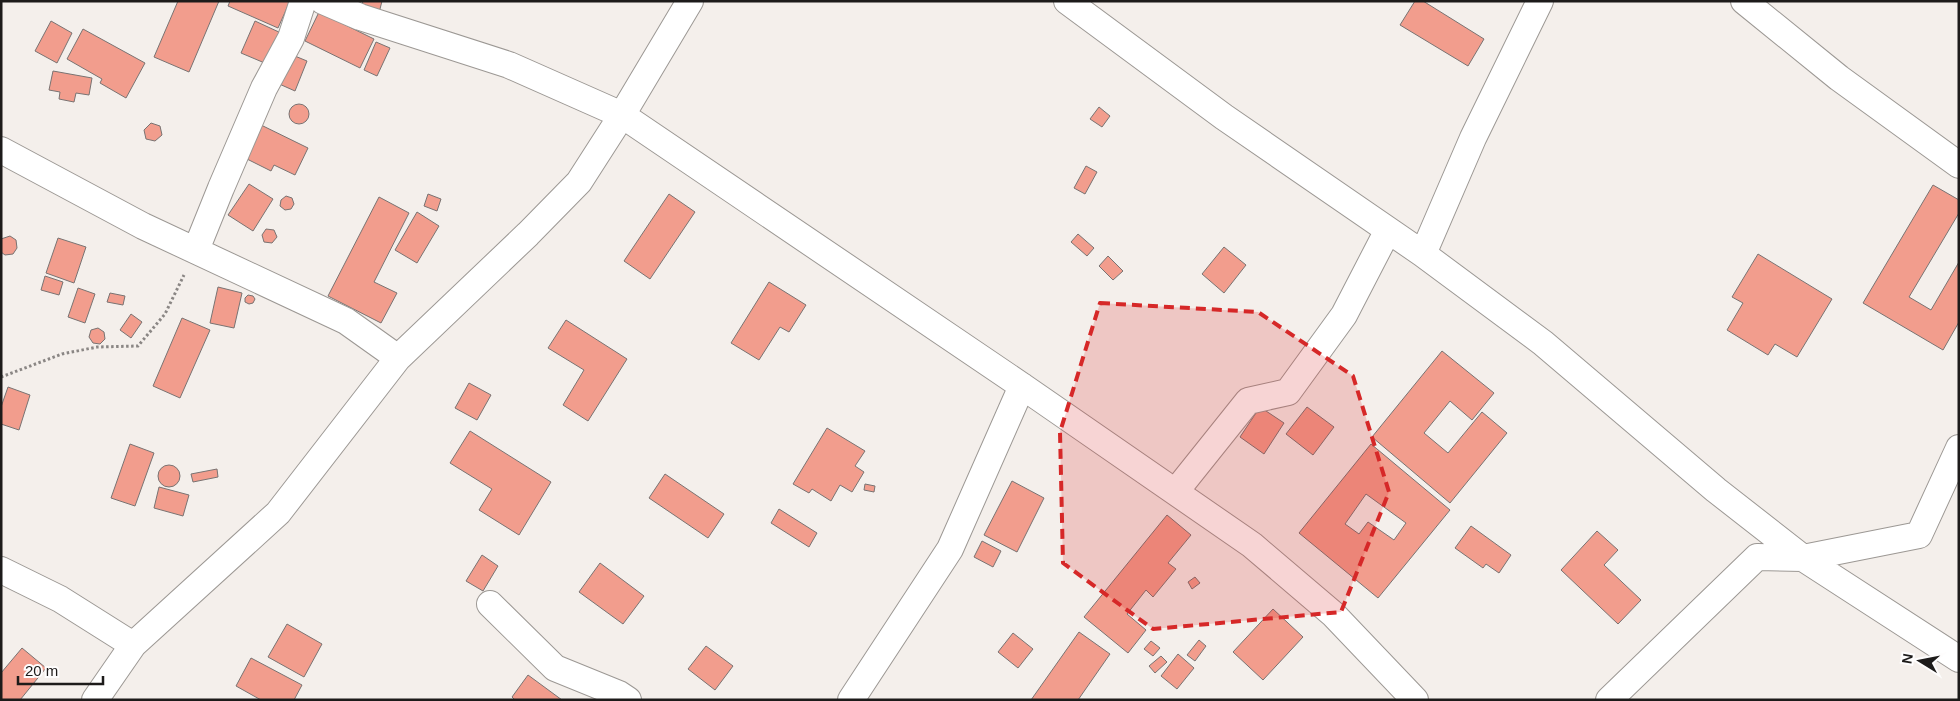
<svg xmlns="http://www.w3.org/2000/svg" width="1960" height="701" font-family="Arial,sans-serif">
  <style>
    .building { fill: #f29d8d; stroke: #797372; fill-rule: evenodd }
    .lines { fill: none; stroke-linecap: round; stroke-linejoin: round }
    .street-casing { stroke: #9c9894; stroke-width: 28 }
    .path { stroke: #8a8684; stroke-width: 3; stroke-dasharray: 2.5 2.5; stroke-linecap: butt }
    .street { stroke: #fff; stroke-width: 26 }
    .marked { fill: #d62828; fill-opacity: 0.2; stroke: #d62828; stroke-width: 4; stroke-dasharray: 10 6; stroke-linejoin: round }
  </style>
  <rect width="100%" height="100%" fill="#f4efeb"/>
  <!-- building -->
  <path class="building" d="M178 1H219L189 72 154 57Z
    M230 1H290L278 28 228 6Z
    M363 1H382L379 13 361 8Z
    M1415 1H1423L1484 39 1468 66 1400 25Z
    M319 12 374 39 360 68 305 41Z
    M51 21 72 33 57 63 35 51Z
    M255 21 281 33 267 64 241 53Z
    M83 29 145 63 126 98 100 83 102 79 67 59Z
    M376 42 390 48 377 76 364 70Z
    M290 54 307 61 295 91 277 83Z
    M53 71 92 78 89 95 76 93 74 102 59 99 60 92 49 90Z
    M289 114a10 10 0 1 1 20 0a10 10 0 1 1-20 0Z
    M1099 107 1110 116 1102 127 1090 119Z
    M151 123 160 126 162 135 155 141 146 139 144 130Z
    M259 124 308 148 295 175 274 165 271 171 243 157Z
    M1086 166 1097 172 1085 194 1074 188Z
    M249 184 273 199 253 231 228 215Z
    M1933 185 1959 200V213L1909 297 1931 310 1959 262V322L1943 350 1863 303Z
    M428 194 441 199 437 211 424 206Z
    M669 194 695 212 650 279 624 261Z
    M286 196 292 198 294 204 291 209 285 210 280 206 281 200Z
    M379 197 409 213 374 282 397 293 381 323 328 296Z
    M417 212 439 226 417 263 395 250Z
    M266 229 274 230 277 237 272 243 264 242 262 235Z
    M1078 234 1094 248 1087 256 1071 242Z
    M10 236 16 240 17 248 13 254 5 255 1 252V239Z
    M58 238 86 247 74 283 46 273Z
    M1224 247 1246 265 1224 293 1202 274Z
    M1758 254 1832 299 1797 357 1775 344 1768 355 1727 330 1743 303 1732 297Z
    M1108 256 1123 271 1113 280 1099 266Z
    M45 276 63 282 59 295 41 290Z
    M769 282 806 305 789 332 780 327 759 360 731 343Z
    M218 287 242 293 234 328 210 323Z
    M78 288 95 294 85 323 68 317Z
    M110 293 125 296 123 305 107 302Z
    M248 295 253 296 255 299 253 303 249 304 245 302V298Z
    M131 314 142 322 131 338 120 330Z
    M182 318 210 330 180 398 153 386Z
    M566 320 627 359 588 421 563 405 584 370 548 348Z
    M98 328 104 332 105 339 100 344 93 343 89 337 91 330Z
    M1442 351 1494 393 1472 420 1450 401 1424 433 1448 453 1482 412 1507 433 1450 503 1372 437Z
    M469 383 491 395 477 420 455 408Z
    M8 387 30 395 19 430 1 424V407Z
    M1260 407 1284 423 1264 454 1240 437Z
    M1307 407 1334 427 1313 455 1286 434Z
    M827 428 865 451 855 466 864 472 852 492 840 485 831 501 812 489 809 493 793 484Z
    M470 431 551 482 519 535 479 510 492 489 450 463Z
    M130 444 154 453 135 506 111 498Z
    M1371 444 1450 510 1378 598 1299 533ZM1366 494 1406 523 1394 540 1368 522 1359 534 1345 524Z
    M158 476a11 11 0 1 1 22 0a11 11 0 1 1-22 0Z
    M217 469 218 477 193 482 191 474Z
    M665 474 724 514 708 538 649 498Z
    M1012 481 1044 498 1017 552 984 535Z
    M865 484 875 486 874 492 864 490Z
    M159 487 189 495 183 516 154 508Z
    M779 509 817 533 809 547 771 523Z
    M1167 515 1191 535 1168 563 1176 569 1153 597 1146 590 1127 614 1146 630 1128 653 1084 617Z
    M1471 526 1511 555 1499 573 1486 564 1483 568 1455 548Z
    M1597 531 1618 550 1604 565 1641 600 1618 624 1561 570Z
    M982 541 1001 551 993 567 974 557Z
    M482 555 498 566 483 591 466 581Z
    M600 563 644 596 623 624 579 592Z
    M1195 577 1200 583 1192 589 1188 582Z
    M1273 609 1303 637 1263 680 1233 652Z
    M287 624 322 644 304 677 268 657Z
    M1079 632 1110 654 1078 700H1031Z
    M1013 633 1033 649 1018 668 998 652Z
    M1199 640 1206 646 1195 661 1187 655Z
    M1151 641 1160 648 1153 656 1144 649Z
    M706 646 733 666 715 690 688 669Z
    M22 648 46 668 20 700H1V673Z
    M1178 654 1194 668 1177 689 1161 676Z
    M1161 656 1167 662 1155 673 1149 666Z
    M251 658 302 685 294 700H261L236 686Z
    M528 675 562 700H515L512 697Z"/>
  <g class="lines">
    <!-- street casing -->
    <g class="street-casing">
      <path id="street" d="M323 1 360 17 509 65 622 115 1022 386 1252 545 1333 614 1415 700
        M1067 1 1224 117 1423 254 1543 343 1716 490 1803 558 1959 659
        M1744 1 1839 78 1959 165
        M1 150 143 226 346 321 398 358
        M196 250 221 188 264 88 291 38 303 1
        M1423 254 1473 138 1540 1
        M1176 491 1248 401 1288 392 1344 315 1388 230
        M1 570 60 599 133 645
        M490 604 555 668 619 694 628 700
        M95 700 133 645 278 513 398 358 528 234 579 182 622 115 690 1
        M851 700 950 549 1022 386
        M1609 700 1757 557 1803 558 1919 535 1959 448"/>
    </g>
    <!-- path -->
    <path class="path" d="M1 377 62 354 97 347 138 346 165 314 184 275"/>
    <!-- street -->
    <use href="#street" class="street"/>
  </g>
  <!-- marked area -->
  <path class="marked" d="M1100 303 1258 312 1353 376 1389 492 1341 612 1153 629 1063 563 1060 432Z"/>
  <!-- border -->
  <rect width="1960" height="701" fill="none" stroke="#1d1b1a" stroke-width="5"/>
  <!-- north arrow -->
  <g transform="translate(1920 661) rotate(280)" stroke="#fefdfd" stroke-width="4" paint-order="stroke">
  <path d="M0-4L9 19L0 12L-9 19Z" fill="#1d1b1a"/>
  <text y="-8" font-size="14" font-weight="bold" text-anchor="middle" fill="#1d1b1a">N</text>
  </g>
  <!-- scale -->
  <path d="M18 676v8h85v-8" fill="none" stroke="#1d1b1a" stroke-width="2.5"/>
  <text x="25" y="676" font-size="15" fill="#1d1b1a" stroke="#fefdfd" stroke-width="4" paint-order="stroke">20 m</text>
</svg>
